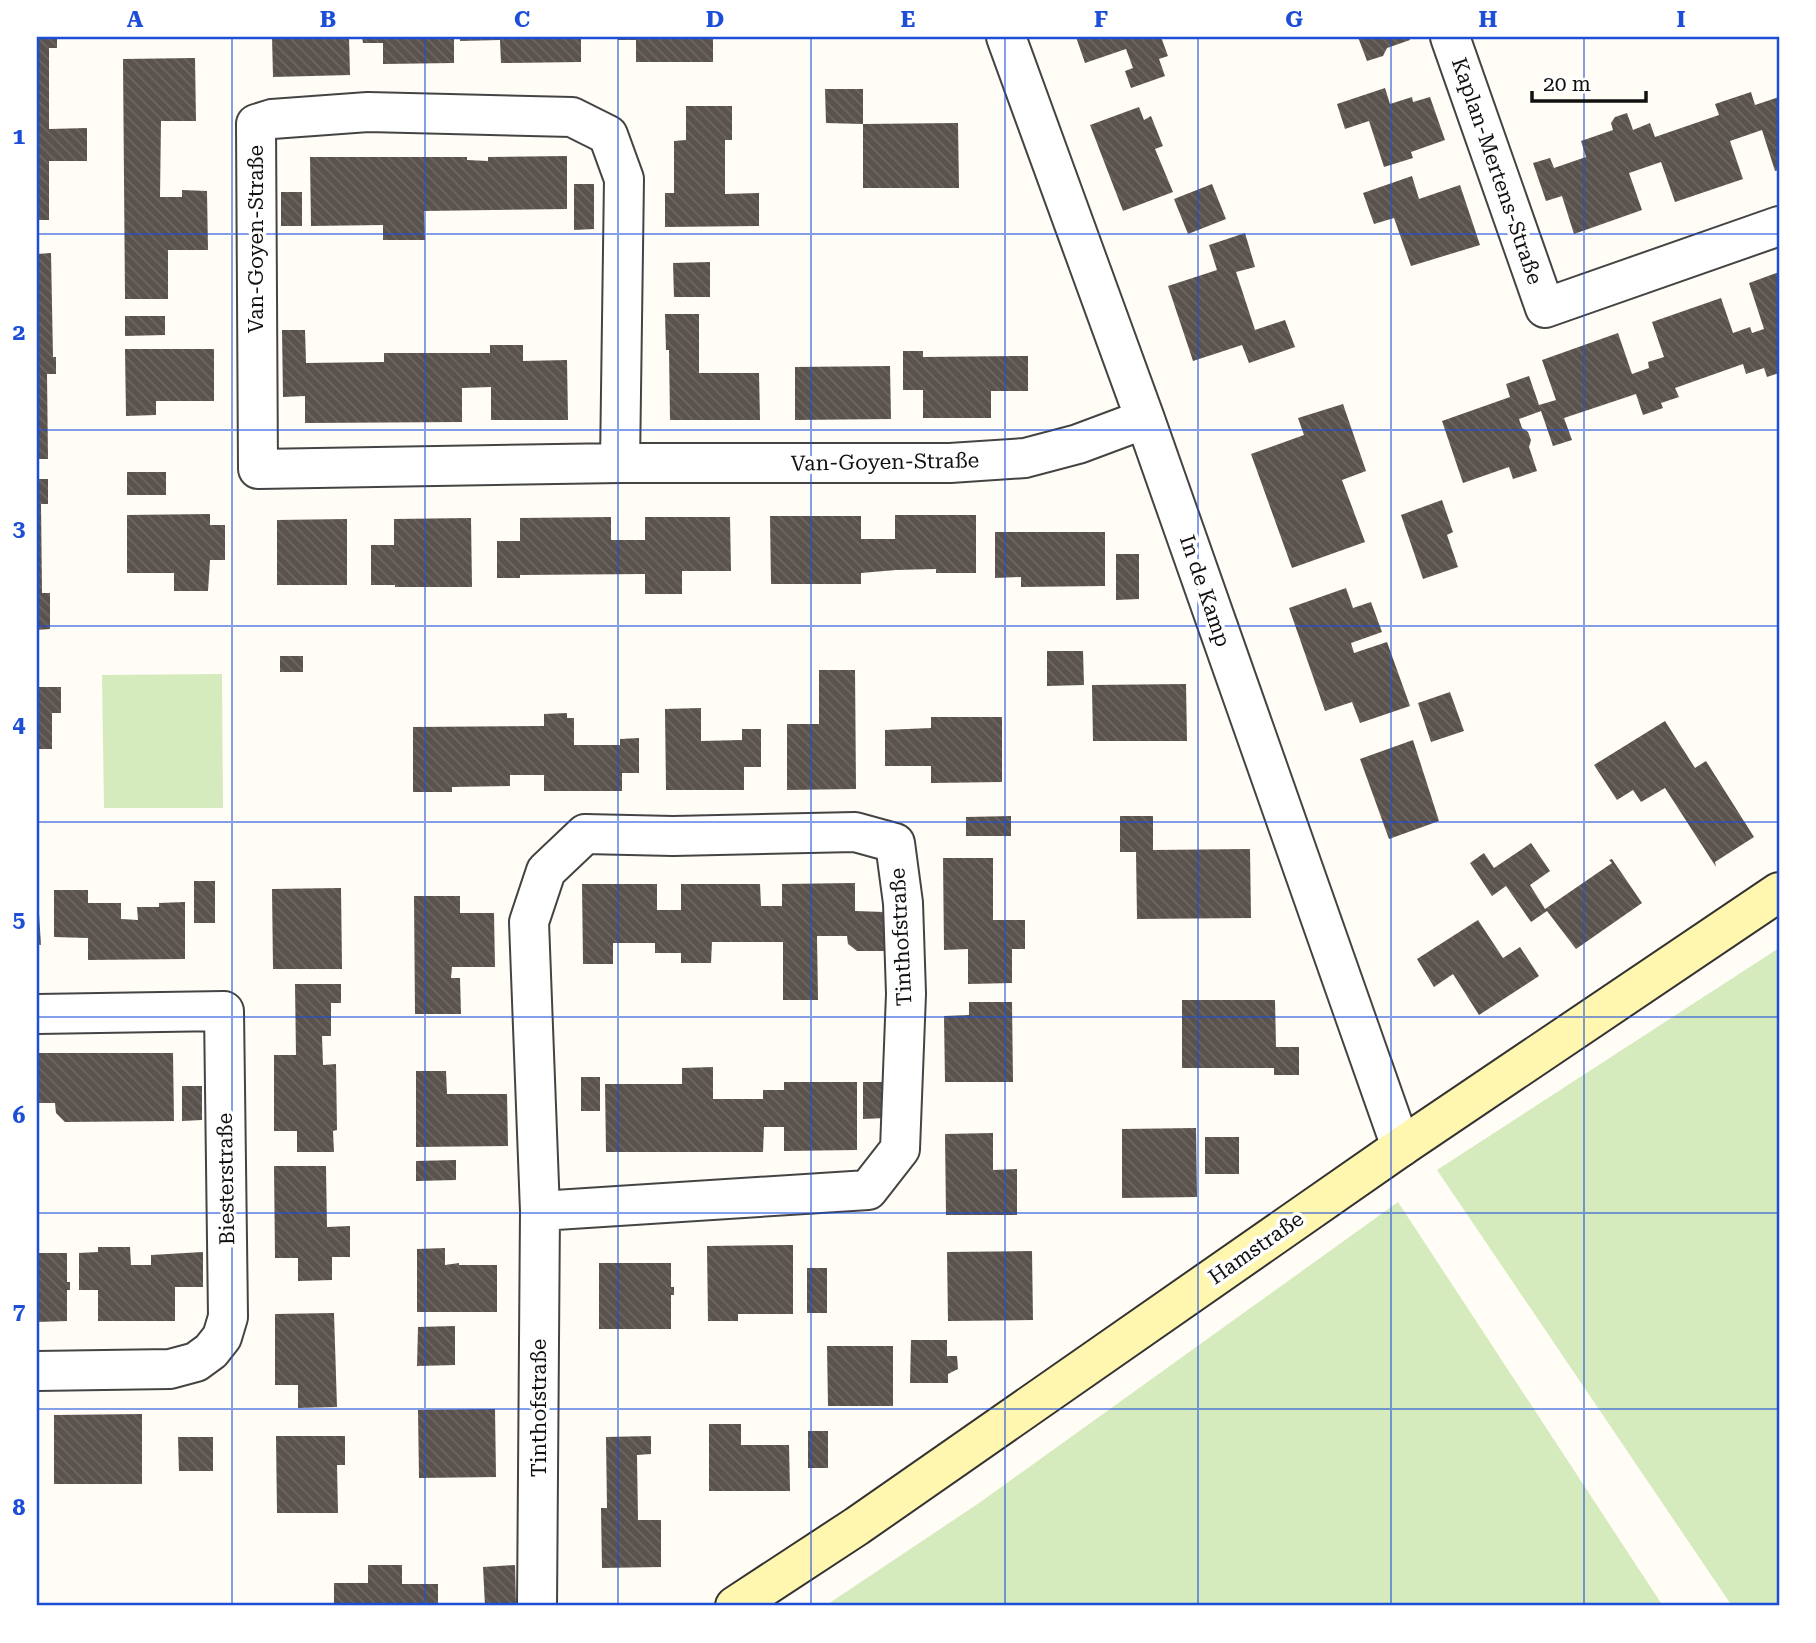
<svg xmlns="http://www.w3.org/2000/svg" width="1816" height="1643" font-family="'Roboto Serif',serif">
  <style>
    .grass { fill: #d5ebbd }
    .building { fill: url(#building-back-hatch) }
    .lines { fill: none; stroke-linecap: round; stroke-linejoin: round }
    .street-casing { stroke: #444; stroke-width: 42 }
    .secondary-casing { stroke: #333; stroke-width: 42 }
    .street { stroke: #fff; stroke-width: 38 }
    .secondary { stroke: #fff6b0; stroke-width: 38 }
    .grid { fill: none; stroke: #1d4ed8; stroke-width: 2; stroke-opacity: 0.55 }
    .labels { text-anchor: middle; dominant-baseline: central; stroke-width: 7; stroke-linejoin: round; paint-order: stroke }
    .street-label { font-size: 21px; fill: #111; stroke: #fff }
    .neatline { fill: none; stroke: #1d4ed8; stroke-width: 2.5 }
    .grid-label { font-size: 23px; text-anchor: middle; font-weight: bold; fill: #1d4ed8 }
  </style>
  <defs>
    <pattern id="building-back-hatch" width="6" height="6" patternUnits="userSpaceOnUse" patternTransform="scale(1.75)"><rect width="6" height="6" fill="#5a524d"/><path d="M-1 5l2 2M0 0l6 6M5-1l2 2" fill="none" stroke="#6d6662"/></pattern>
  </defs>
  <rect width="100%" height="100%" fill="#fffdf5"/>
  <!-- grass -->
  <path class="grass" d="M222 674 223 808H104L102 675Z
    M1779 948V1606H1732L1437 1170Z
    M1398 1202 1663 1606H825L979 1503Z"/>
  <!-- building -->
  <path class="building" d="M37 37H57V48H49V129L87 128V161H49V220H37Z
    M272 37H349L350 75 273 77Z
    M362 37H454V63L383 64V43H363Z
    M460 37H581V62L501 63 500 40 460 41Z
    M618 37H713V62H636V40H618Z
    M1076 37H1147L1148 39 1161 37 1168 56 1159 59 1165 76 1131 88 1125 71 1133 68 1126 49 1085 63Z
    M1358 37H1409L1410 40 1387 48 1383 56 1367 61Z
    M195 58 196 121H161L160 197H182V190L207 191 208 250H168V299H125L123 59Z
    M1385 88 1390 104 1412 97 1413 102 1430 97 1445 140 1411 152 1413 158 1384 167 1369 121 1345 129 1337 104Z
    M825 89H863V124L826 123Z
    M1751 92 1755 105 1779 97V170L1775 171 1762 130 1730 141 1743 179 1675 202 1661 162 1629 173 1642 210 1574 234 1562 196 1546 201 1533 163 1550 158 1554 168 1586 157 1581 141 1613 130 1611 123 1615 117 1627 113 1633 130 1650 123 1655 137 1719 115 1715 104Z
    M686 106H732V140H725V194L759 193V226L665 227V193H674V141L686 140Z
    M1139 107 1144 120 1151 116 1163 146 1155 149 1173 192 1123 211 1090 125Z
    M958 123 959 188H863V124Z
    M567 156V209L424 211 425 240H383V225L311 226 310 157H467V160L488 161V157Z
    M1412 176 1419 199 1460 185 1480 245 1411 266 1394 218 1374 224 1363 193Z
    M574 184H594V229L574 230Z
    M1212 184 1226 219 1188 234 1174 199Z
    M281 192H302V226H281Z
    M1245 233 1255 267 1236 272 1255 330 1285 320 1295 347 1249 363 1242 345 1193 361 1168 286 1217 270 1209 245Z
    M51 253 53 357H56V374H47L48 459H37V254Z
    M710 262V297H674L673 263Z
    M1779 272V373L1767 377 1764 368 1746 374 1743 364 1675 388 1679 397 1661 403 1663 408 1643 415 1636 394 1564 418 1572 440 1553 446 1541 411 1519 419 1522 428 1528 432 1531 440 1529 447 1537 471 1513 479 1509 467 1463 483 1442 421 1510 397 1506 384 1529 376 1539 405 1556 400 1542 360 1618 333 1632 374 1649 368 1648 362 1664 357 1652 322 1721 298 1733 333 1750 327 1752 333 1764 329 1749 283Z
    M665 314H699V373H759L760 420H670L669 350H666Z
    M125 316H165V335L125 336Z
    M282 330H305L306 363 384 362V353H490V345H523V361L567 360 568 420H491V387L462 388V422L305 423V396L283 397Z
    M125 349H214V401H156V415L126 416Z
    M903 351H923V357L1028 356V391H991V418H923V390H903Z
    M890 366 891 419 795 420V367Z
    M1343 404 1366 471 1342 480 1365 542 1292 568 1251 454 1304 435 1298 418Z
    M127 472H166V495H127Z
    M37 479H48V504H41L42 593H50V629L37 630Z
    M1442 500 1453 532 1447 535 1458 567 1423 579 1401 515Z
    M210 514V525H225V560H210L208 591H174V573H127V515Z
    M895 515H976V573H936V569L896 570 861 573V584H771L770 516H861V539H895Z
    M611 517V540H645V517H730L731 571H682V594H645V574L520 575V578H497V541H520V518Z
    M471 518 472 587H395V585H371V545H394V519Z
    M347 519V585H277V520Z
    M995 532H1105V586L1021 587V577L995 578Z
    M1116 554H1139V599L1116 600Z
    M1346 588 1353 608 1371 602 1382 632 1351 643 1354 653 1387 642 1410 706 1360 723 1352 702 1325 711 1289 608Z
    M1047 651H1083L1084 685 1047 686Z
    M280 656H303V672H280Z
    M819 670H855L856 789 787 790V724H819Z
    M1186 684 1187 741H1093L1092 685Z
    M37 687H61V713H52V749H37Z
    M1450 692 1464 731 1431 742 1418 703Z
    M701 708V741L742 740V729H761V767H744V790H666L665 709Z
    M567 713V718H574V745H620V739L639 738V773H622V791H544V775H510V786L452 787V792H413V727L544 726V714Z
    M931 717H1002V782L931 783V766H885V730L931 728Z
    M1665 721 1695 768 1706 761 1754 837 1715 862 1716 867 1665 788 1641 802 1633 790 1617 800 1594 765Z
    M1413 740 1439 821 1389 839 1360 759Z
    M1011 816V836H966V817Z
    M1120 816H1153V850L1250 849 1251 918 1137 919 1136 852H1120Z
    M1531 843 1550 871 1530 885 1545 909 1612 863 1609 860 1612 859 1642 903 1576 949 1547 911 1531 922 1506 886 1492 896 1470 863 1484 853 1494 868Z
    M943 858H993V920H1025V949H1012V983L968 984V949L944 950Z
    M194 881H215V923H194Z
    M855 883V911L884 912V951H857L848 944 847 936H817L818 1000H783V942H712L711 963H681V953H655V943H613V964H583L582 884H657V910H681V884H760L761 906H782V884Z
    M341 888 342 969H273L272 889Z
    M54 890H88V903H121V919L138 920 137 907H159V903L185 902V959L88 960V938L54 937Z
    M414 896H460V913H494L495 967H452L451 978H460L461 1014H415Z
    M37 914H39L41 945 37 944Z
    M1478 920 1503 958 1520 947 1539 976 1479 1015 1453 974 1434 987 1417 959Z
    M295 984H341V1003H331V1036H322L323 1065 336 1064 337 1130 333 1131 334 1152H297V1131H274V1055H296Z
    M1182 1000H1275L1276 1047H1299V1075H1274V1068H1182Z
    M969 1002H1012L1013 1082H945L944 1016 969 1015Z
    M37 1053H173L174 1121 65 1122 56 1113 55 1103H37Z
    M713 1067V1099H763V1090H784V1082H857V1150L784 1151V1127H764L763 1152H606L605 1084H682V1068Z
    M416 1071H446L447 1094H507L508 1146 416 1147Z
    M581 1077H600V1111H581Z
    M863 1082H886V1118L863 1119Z
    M182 1086H202V1120L182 1121Z
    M1196 1128 1197 1197 1122 1198V1129Z
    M993 1133V1170L1017 1169V1215H946L945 1134Z
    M1205 1137H1239V1174H1205Z
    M456 1160V1180L416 1181V1161Z
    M274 1166H326L327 1227 350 1226V1257H332V1280L298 1281V1258H275Z
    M793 1245V1314H738V1321H708L707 1246Z
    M98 1247H130L131 1265H151V1255L203 1252V1287H175V1321H98V1290H79V1253L98 1252Z
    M445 1248V1265L459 1263V1265H497V1312H417V1249Z
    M1032 1251 1033 1320 948 1321 947 1252Z
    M37 1253H67V1282H70V1290H67V1321L37 1322Z
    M599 1263H671V1287H674V1295H671V1329H599Z
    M807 1268H827V1313H807Z
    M334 1313 337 1407 298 1408V1385H275V1314Z
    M455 1326V1365L417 1366 418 1327Z
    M911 1340H947V1356H957L958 1369 948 1374V1383H910Z
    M827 1346H893V1406H828Z
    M495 1409 496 1477 419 1478 418 1410Z
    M142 1414V1484H54V1415Z
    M709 1424H741V1445H789L790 1491H709Z
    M808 1431H828V1468H808Z
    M276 1436H345V1465H337L338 1513H277Z
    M651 1436V1454L637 1455 638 1520H661V1567L602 1568 601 1508H607L606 1437Z
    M178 1437H213V1471H179Z
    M368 1565H402V1584H438V1606H334V1583H368Z
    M515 1565 516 1605 485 1606 483 1567Z"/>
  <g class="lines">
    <!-- street casing -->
    <g class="street-casing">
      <path id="street" d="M1006 37 1145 419 1401 1147
        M1450 37 1545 308 1779 226
        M620 463 624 179 608 135 572 117 368 112 272 119 256 124 258 469 620 463H950L1025 458 1078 444 1145 419
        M37 1014 224 1011 228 1317 222 1337 211 1351 196 1362 170 1369 37 1371
        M537 1606 540 1211 529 922 546 871 585 834 673 836 855 832 895 843 903 903 906 994 900 1149 868 1190 540 1211"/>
    </g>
    <!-- secondary casing -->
    <g class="secondary-casing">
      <path id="secondary" d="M735 1606 857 1526 1401 1147 1779 892"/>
    </g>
    <!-- street -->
    <use href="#street" class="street"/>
    <!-- secondary -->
    <use href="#secondary" class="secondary"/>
  </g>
  <!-- grid -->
  <path class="grid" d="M232 37V1606M425 37V1606M618 37V1606M811 37V1606M1005 37V1606M1198 37V1606M1391 37V1606M1584 37V1606M37 234H1779M37 430H1779M37 626H1779M37 822H1779M37 1017H1779M37 1213H1779M37 1409H1779"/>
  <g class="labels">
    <!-- street labels -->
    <g class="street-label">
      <text transform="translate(1497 171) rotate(71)">Kaplan-Mertens-Straße</text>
      <text transform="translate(256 239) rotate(-90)">Van-Goyen-Straße</text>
      <text transform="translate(885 462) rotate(-1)">Van-Goyen-Straße</text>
      <text transform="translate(1205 591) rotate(71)">In de Kamp</text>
      <text transform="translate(901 937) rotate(-93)">Tinthofstraße</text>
      <text transform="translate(226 1179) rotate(-91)">Biesterstraße</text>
      <text transform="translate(1256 1248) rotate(-35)">Hamstraße</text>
      <text transform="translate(539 1408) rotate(-90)">Tinthofstraße</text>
    </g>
  </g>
  <!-- border -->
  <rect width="1816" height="1643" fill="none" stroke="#ffffff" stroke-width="77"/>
  <!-- scale -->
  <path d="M1532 91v10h114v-10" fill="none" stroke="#111111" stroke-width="3.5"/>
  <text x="1543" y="91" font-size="21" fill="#111111" stroke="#ffffff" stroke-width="5" paint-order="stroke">20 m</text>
  <rect x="38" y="38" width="1740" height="1566" class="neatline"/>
  <g class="grid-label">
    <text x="135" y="27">A</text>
    <text x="328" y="27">B</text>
    <text x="522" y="27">C</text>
    <text x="715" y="27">D</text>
    <text x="908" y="27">E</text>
    <text x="1101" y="27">F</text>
    <text x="1294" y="27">G</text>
    <text x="1488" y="27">H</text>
    <text x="1681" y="27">I</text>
    <text x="19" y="144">1</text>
    <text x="19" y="340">2</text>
    <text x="19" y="536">3</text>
    <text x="19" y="732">4</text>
    <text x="19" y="927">5</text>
    <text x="19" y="1123">6</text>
    <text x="19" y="1319">7</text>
    <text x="19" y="1515">8</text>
  </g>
</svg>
